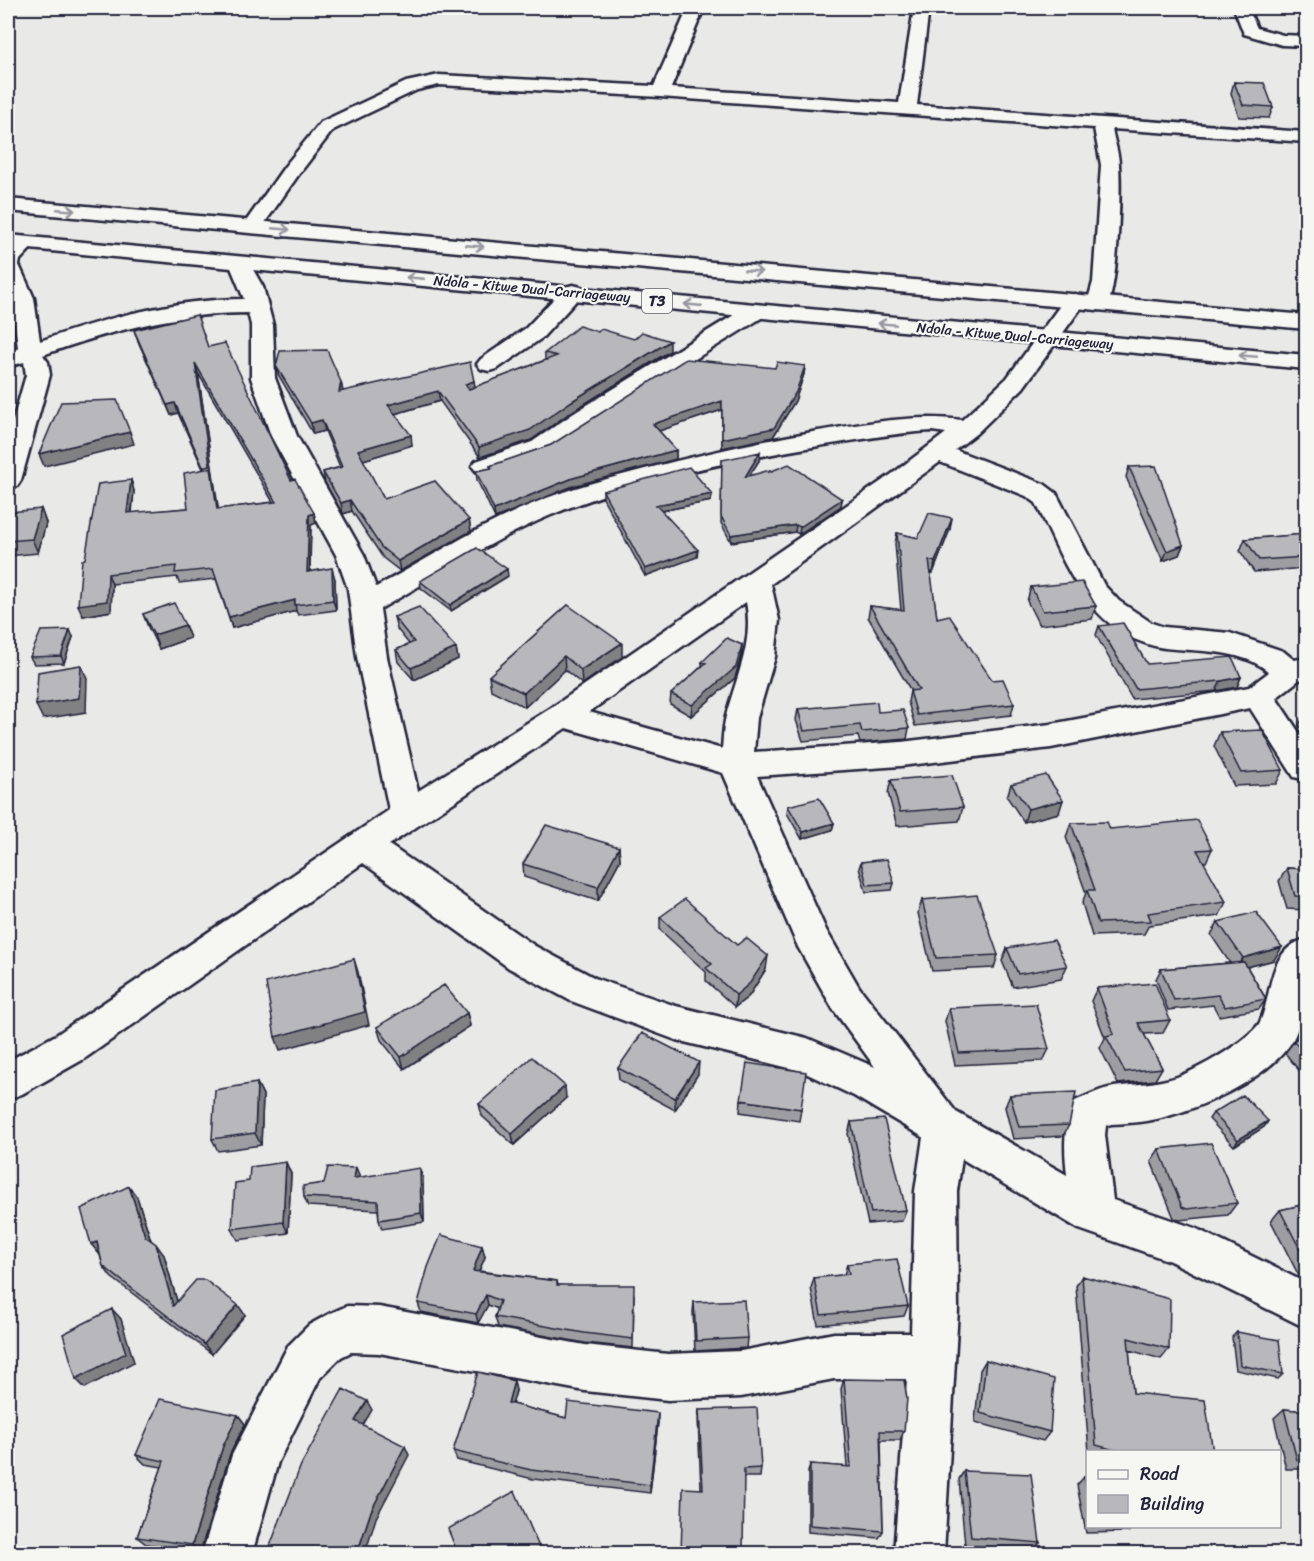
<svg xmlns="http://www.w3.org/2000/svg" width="1314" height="1561" font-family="Sriracha,sans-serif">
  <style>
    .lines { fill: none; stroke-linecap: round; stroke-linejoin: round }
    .minor-casing { stroke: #22223b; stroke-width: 5 }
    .highway-casing { stroke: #22223b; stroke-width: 5 }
    .minor { fill: #f6f6f2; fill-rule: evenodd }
    .highway { fill: #f6f6f2; fill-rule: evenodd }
    .wall { fill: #9e9ea2; stroke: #22223b; stroke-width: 1.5; fill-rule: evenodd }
    .shaded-wall { fill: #818184; stroke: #22223b; stroke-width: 1.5 }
    .building { fill: #b8b8bc; stroke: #22223b; stroke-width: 1.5 }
    .oneway { stroke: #9797a0 }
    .labels { text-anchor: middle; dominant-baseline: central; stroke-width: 4.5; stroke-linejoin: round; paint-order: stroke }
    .far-street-label { font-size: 14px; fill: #22223b; stroke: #f6f6f2 }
    .shield { fill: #f6f6f2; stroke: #626272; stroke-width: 1.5 }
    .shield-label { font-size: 15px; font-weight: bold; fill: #22223b }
  </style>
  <rect width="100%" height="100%" fill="#e9e9e7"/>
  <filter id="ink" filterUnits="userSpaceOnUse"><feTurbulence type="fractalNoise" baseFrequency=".0167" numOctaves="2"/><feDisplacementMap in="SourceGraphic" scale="12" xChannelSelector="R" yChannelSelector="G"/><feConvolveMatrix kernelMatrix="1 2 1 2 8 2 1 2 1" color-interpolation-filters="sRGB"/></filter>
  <g filter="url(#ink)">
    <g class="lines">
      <!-- minor casing -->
      <g class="minor-casing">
        <path id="minor" d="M688 8H704L671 88 899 103 914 8H929L917 105 1306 132V142L1112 129C1114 141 1119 153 1119 165 1121 190 1118 291 1106 308L1098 310 1090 308 1087 303 1093 282 1101 165 1094 128 660 97 439 85 417 90 333 130 299 174 259 231H245L242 227 285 166 321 122 406 82 439 75 654 86Z
          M1234 8H1248L1257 28 1283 35 1306 36V46L1282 45 1244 34Z
          M26 237 33 239 36 243 20 260 19 265 34 298 40 341C106 318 174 299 244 299L229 263 233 259 240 257 247 259 263 287 273 325 275 378 297 436 364 555 376 587C427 559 478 526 532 504 569 488 607 479 645 469 702 454 759 441 818 431 867 423 913 414 962 420L1007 378 1067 296 1075 294 1083 296 1086 301 1023 388 977 433 955 450 1044 484 1056 493 1104 585 1119 601 1152 623 1164 627 1230 633 1283 651 1294 660 1306 658V678L1299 680 1276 698 1306 743V780L1294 777 1250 708 1051 748 901 766 757 776 826 930 859 987 956 1112 1067 1175C1064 1148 1063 1126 1075 1101 1087 1096 1100 1089 1114 1087 1135 1084 1156 1084 1177 1077 1198 1069 1222 1055 1241 1041 1246 1037 1257 1028 1260 1022 1273 994 1267 949 1306 939 1306 967 1307 1018 1291 1043 1265 1081 1196 1111 1152 1120 1139 1123 1125 1123 1111 1124L1106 1126 1105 1135 1113 1200 1195 1228 1306 1283V1328L1170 1261 1079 1229 962 1159 957 1191 958 1309 944 1554H894L907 1379H834L741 1397 668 1400 585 1391 379 1353 351 1352 341 1357 320 1378 278 1462 252 1554H202L232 1455 288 1346 309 1325 331 1313 347 1306 379 1307 585 1345 668 1354 741 1351 834 1333H911L915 1191 923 1137 854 1096 801 1071 676 1040 571 1001 509 968 363 863 84 1059 22 1094 8 1099V1061L56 1035 389 810 357 657 348 589 336 555 271 436 251 378V325L248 313C176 313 110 331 43 355L48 362 50 375 21 480 17 486 8 488V438L26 375 24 362 8 367V352L18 348 12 298 8 288V249L19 239ZM932 431 946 433 892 474 551 708 418 791 387 657 380 609C436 577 492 540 551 515 632 481 733 460 819 446 857 440 894 433 932 431ZM940 462 1026 496 1036 503C1064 561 1087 632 1159 647 1169 649 1180 649 1191 650 1218 652 1248 654 1269 672L1249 687 1051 724 901 742 754 752 757 718 775 657 779 620 771 584ZM746 602C754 643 736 677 726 716 723 727 723 738 722 749L589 712ZM566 728 723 773 798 947 833 1009 875 1067 807 1038 676 1006 597 979 535 946 389 845Z
          M573 285 581 287 584 292 542 338 497 369 489 371 481 369 477 364 481 359 526 328 565 287Z
          M755 305 763 307 766 312 763 317 592 423 550 452 485 474 476 471 472 466 476 461 532 442 574 413 747 307Z"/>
      </g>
      <!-- highway casing -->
      <g class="highway-casing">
        <path id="highway" d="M8 199 1306 315V329L8 211Z
          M8 235 1306 355V369L8 247Z"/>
      </g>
      <!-- minor -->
      <use href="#minor" class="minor"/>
      <!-- highway -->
      <use href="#highway" class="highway"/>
    </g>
    <!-- wall -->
    <path class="wall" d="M1234 82 1273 107 1269 118 1239 117 1231 93Z
      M134 330 208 347 291 480 314 513 316 523 311 525 310 571 335 579 336 610 298 615 296 611 232 628 216 579 179 583 177 577 112 584 111 611 83 616 85 559 131 480 134 491 132 513 188 508 203 469 178 413 171 415 137 339ZM198 373 273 502 218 509Z
      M598 332 670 351 573 411 531 440 480 457 440 401 395 414 412 445 363 460 384 499 469 520 471 531 400 571 383 558 352 511 343 514 325 482 323 472 340 467 325 431 313 434 279 376 276 366 341 382 343 392 475 387 545 360V353Z
      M805 366 804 374 795 401 773 437 722 448V410L659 431 676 450V459L573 486 495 518 477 480 476 471 491 468 490 466 775 368Z
      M760 459 749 476 770 472 842 499 841 506 799 534 795 532 731 542 721 523 722 460Z
      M1129 467 1183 545 1179 555 1163 561 1126 477Z
      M603 491 712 494 711 501 661 511 697 557 645 576 603 498Z
      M41 509 46 523 38 553 8 556V517Z
      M950 529 933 573 930 572 937 618 1014 704 1011 715 915 726 908 702 910 691H911L868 617 870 606 901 610 895 544 897 533 918 538Z
      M1306 534V568L1254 572 1240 551 1245 539Z
      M508 576 451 611 421 588 420 581Z
      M1031 587 1096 606 1092 619 1039 625 1027 601Z
      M568 605 622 657 582 684 565 670 525 707 491 690 489 676Z
      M143 614 185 625 190 638 159 649 148 627Z
      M394 617 456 648 458 659 414 680 398 662 396 650 409 644 397 629Z
      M1099 626 1147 664 1241 677 1237 687 1216 691 1132 699 1096 635Z
      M73 637 64 663 34 664 30 657Z
      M742 645 741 656 735 678 691 716 670 704 671 694 702 666V662Z
      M798 709 878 712 909 728 907 739 860 743 858 736 803 741 796 720Z
      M1306 712V735L1299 725Z
      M1220 732 1283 770 1276 784 1234 786 1214 746Z
      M891 780 963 807 959 821 897 826 888 793Z
      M1011 784 1059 813 1024 822 1007 797Z
      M788 806 834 823 832 830 802 839 787 813Z
      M1071 823 1110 829 1212 849 1206 862H1203L1226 902 1219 916 1149 925 1144 934 1092 936 1082 903 1086 893 1066 837Z
      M619 847 620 860 598 901 524 877 523 864Z
      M861 862 894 883 892 890 866 892 859 868Z
      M1287 868 1306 869V910L1287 909 1279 881Z
      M922 900 998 955 994 968 932 971 918 913Z
      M660 917 737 945 766 969 749 996 735 1007 706 981V972L660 930Z
      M1218 922 1274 960 1247 967 1266 999 1259 1009 1219 1016 1213 1005 1168 1010 1156 979 1161 969 1230 963 1211 935Z
      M1007 948 1067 966 1061 979 1013 987 1002 961Z
      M1097 988 1170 1020 1163 1033 1144 1034 1162 1068 1155 1080 1118 1084 1100 1048 1105 1038 1091 1001Z
      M949 1008 1049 1049 1043 1061 955 1065 945 1021Z
      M467 1013 470 1026 404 1069 381 1040 377 1027Z
      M1306 1035V1079L1285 1053 1296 1039Z
      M618 1068 698 1074 675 1110 619 1080Z
      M257 1083 263 1095 261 1145 218 1151 212 1139Z
      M1010 1095 1069 1125 1063 1136 1013 1139 1005 1107Z
      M566 1098 514 1145 482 1116 479 1104Z
      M741 1100 801 1109 799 1121 740 1112Z
      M1213 1113 1268 1121 1264 1127 1234 1146 1209 1119Z
      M851 1122 906 1210 902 1221 868 1224 848 1134Z
      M1159 1149 1237 1203 1228 1215 1179 1220 1174 1218 1151 1161Z
      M356 1168 360 1177 423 1178 424 1222 382 1229 379 1220 378 1210 308 1206 304 1197 324 1183Z
      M291 1174 288 1233 238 1240 232 1229Z
      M137 1197 151 1240 164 1255 177 1301 245 1315 212 1354 111 1277 103 1266 100 1255Z
      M1306 1204V1282L1300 1278 1271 1221 1280 1210Z
      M482 1246 485 1257 479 1271 557 1281 558 1285 634 1295 633 1348 585 1343 498 1327 495 1317 498 1309 488 1305 478 1323 421 1312 418 1303Z
      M847 1264 908 1306 904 1316 818 1325 811 1288 814 1278 844 1275Z
      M1082 1276 1169 1349 1161 1359 1129 1350 1133 1393 1213 1452H1089L1076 1286Z
      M694 1302 747 1338 746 1348 695 1351 693 1312Z
      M1237 1332 1283 1374 1278 1379 1236 1370 1232 1337Z
      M986 1360 1050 1432 1043 1441 975 1422 980 1370Z
      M844 1379 904 1431 900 1440H881L883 1531 879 1538 808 1532V1472L810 1464 847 1467 841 1389Z
      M514 1381 516 1391 512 1404 566 1418 658 1422 650 1493 533 1479 457 1460 453 1451Z
      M1284 1409 1306 1411V1469H1286L1274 1418Z
      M699 1410 761 1468 760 1477H744L701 1489 698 1419Z
      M238 1415 245 1424 230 1454 200 1552 146 1544 137 1537 162 1467 145 1464 136 1455Z
      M964 1471 1040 1543 1033 1550 965 1545 959 1479Z
      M1084 1477H1088V1527H1134L1128 1532 1086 1533 1077 1485Z"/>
    <!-- shaded-wall -->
    <path class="shaded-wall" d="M670 341V351L573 411 531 440 480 457 479 447 572 401Z
      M195 363 198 373 220 520 203 467Z
      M805 366 804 374 795 401 773 437 722 448V439Z
      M474 381 476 391 466 394 465 384Z
      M341 382 343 392H339Z
      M438 391 440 401 390 415 388 405Z
      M722 401V410L653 433V424Z
      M175 403 178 413 171 415 167 405Z
      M322 420 325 431 313 434 311 423Z
      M130 432 134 444 44 466 39 454Z
      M411 435 412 445 360 461 358 450Z
      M676 450V459L573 486 495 518 494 510 573 478Z
      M760 452V459L744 484 745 477Z
      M131 480 134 491 130 523 127 513Z
      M712 494 711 501 656 512V505Z
      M842 499 841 506 799 534 800 527Z
      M350 500 352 511 343 514 341 503Z
      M41 509 46 523 38 553 32 539Z
      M314 513 316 523 311 525 309 582 307 572 309 515Z
      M952 518 950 529 933 573 935 562Z
      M469 520 471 531 400 571 398 561Z
      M796 525 795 532 731 542V535Z
      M1183 545 1179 555 1163 561 1167 551Z
      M698 550 697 557 645 576V569Z
      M332 568 335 579 336 610 333 600Z
      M507 569 508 576 451 611 450 605Z
      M108 574 112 584 111 611 83 616 78 605Z
      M295 600 296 611 232 628 229 617Z
      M185 625 190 638 159 649 154 635Z
      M70 630 73 637 64 663 61 656Z
      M622 643V657L582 684 581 670Z
      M742 645 741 656 735 678 691 716 692 705Z
      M456 648 458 659 414 680 411 668Z
      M564 656 565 670 525 707 524 693Z
      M81 665 87 678 86 712 43 719 36 705Z
      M1241 677 1237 687 1216 691 1221 681Z
      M1063 800 1059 813 1024 822 1028 809Z
      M834 823 832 830 802 839 803 832Z
      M619 847 620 860 598 901V887Z
      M1282 947 1274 960 1235 970 1243 958Z
      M768 956 766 969 749 996 735 1007 736 995Z
      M354 959 358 972 369 1025 280 1050 275 1037Z
      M467 1013 470 1026 404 1069 401 1057Z
      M699 1062 698 1074 675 1110V1098Z
      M257 1083 263 1095 261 1145 255 1133Z
      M565 1086 566 1098 514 1145 512 1134Z
      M1268 1121 1264 1127 1234 1146 1238 1140Z
      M286 1162 291 1174 288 1233 283 1222Z
      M356 1168 360 1178H354Z
      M420 1168 423 1178 424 1222 421 1213Z
      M129 1186 137 1197 153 1247 145 1236Z
      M97 1242 100 1255 91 1244Z
      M156 1244 164 1255 181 1316 173 1306Z
      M482 1246 485 1257 475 1281 473 1271Z
      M486 1295 488 1305 478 1323 476 1314Z
      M238 1305 245 1315 212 1354 204 1344Z
      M112 1309 121 1319 134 1362 85 1388 76 1379Z
      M514 1381 516 1391 510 1412 508 1403Z
      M367 1401 372 1410 360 1430 355 1421Z
      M658 1413V1422L650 1493V1485Z
      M238 1415 245 1424 230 1454 200 1552 192 1545 223 1446Z
      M405 1446 409 1455 376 1518 365 1554H357L371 1511Z"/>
    <!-- building -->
    <path class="building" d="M1234 82 1264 83 1273 107 1243 105Z
      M197 315 208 347 225 343 291 480 295 479 314 513 309 515 307 572 332 568 333 600 295 605V600L229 617 213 569 175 573 176 566 108 574 107 601 78 605 82 560 85 559 98 484 131 480 127 513 188 508 184 473 211 468 217 509 276 502 195 363 210 465 203 467 175 403 167 405 134 330Z
      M579 326 598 332 601 329 634 339 642 332 670 341 572 401 530 430 479 447 438 391 388 405 411 435 358 450 384 499 435 481 469 520 398 561 381 547 350 500 341 503 323 472 342 467 322 420 311 423 276 366 280 351 327 350 341 382 339 392 470 362 474 381 465 384 469 389 557 356 545 353Z
      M686 359 775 368 777 362 805 366 796 392 774 428 722 439V401L653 424 676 450 573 478 494 510 476 471 492 468 490 466 551 445Z
      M117 400 130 432 39 454 61 402Z
      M760 452 745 477 770 470 769 472 789 464 842 499 800 527 796 525 731 535 721 516 722 460Z
      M1156 466 1183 545 1167 551 1129 467Z
      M689 467 712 494 656 505 698 550 645 569 603 491Z
      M41 509 32 539 8 541V517L9 512Z
      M929 513 952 518 935 562 929 560 937 618 949 615 992 680 1003 679 1014 704 917 715 910 691 919 690 870 606 904 610 897 533 918 538Z
      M1306 534V557L1259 560 1245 539Z
      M477 548 507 569 450 605 420 581Z
      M1082 582 1096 606 1043 611 1031 587Z
      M174 603 185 625 154 635 143 614Z
      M568 605 622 643 581 670 564 656 524 693 489 676Z
      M419 607 456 648 411 668 396 650 414 642 394 617Z
      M1123 623 1147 664 1232 657 1241 677 1221 681 1136 689 1099 626Z
      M70 630 61 656 30 657 41 631Z
      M727 638 742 645 736 667 728 674 692 705 671 694 706 663 702 662Z
      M81 665 79 698 36 705 38 672Z
      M877 702 878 712 903 710 909 728 862 732 860 725 804 731 798 709Z
      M1262 730 1283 770 1241 773 1220 732Z
      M952 775 963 807 900 812 891 780Z
      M1046 775 1063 800 1028 809 1011 784Z
      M819 798 834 823 803 832 788 806Z
      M1197 820 1212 849 1197 850 1226 902 1148 913 1151 921 1098 923 1087 890H1095L1071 823 1107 822 1110 829Z
      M546 825 619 847 598 887 523 864Z
      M887 859 894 883 867 885 861 862Z
      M1287 868 1306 869V897L1295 896Z
      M977 895 998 955 936 958 922 900Z
      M685 899 737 945 746 938 768 956 750 983 736 995 706 968 712 964 660 917Z
      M1256 912 1282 947 1243 958 1218 922Z
      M1054 940 1067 966 1018 974 1007 948Z
      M354 959 365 1012 275 1037 266 983Z
      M1244 962 1266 999 1225 1007 1218 995 1174 1000 1161 969Z
      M1155 983 1170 1020 1138 1023 1162 1068 1125 1072 1106 1036 1114 1034 1097 988Z
      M444 985 467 1013 401 1057 377 1027Z
      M1036 1004 1049 1049 959 1053 949 1008Z
      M642 1033 699 1062 675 1098 618 1068Z
      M1306 1035V1057L1294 1041 1296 1039Z
      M532 1057 565 1086 512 1134 479 1104Z
      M747 1063 806 1072 801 1109 741 1100Z
      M257 1083 255 1133 212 1139 215 1090Z
      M1076 1092 1069 1125 1019 1127 1010 1095Z
      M1243 1095 1268 1121 1238 1140 1213 1113Z
      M884 1119 906 1210 871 1213 851 1122Z
      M1211 1143 1237 1203 1187 1209 1182 1207 1159 1149Z
      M286 1162 283 1222 232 1229 235 1183 249 1181 250 1167Z
      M328 1167 356 1168 354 1178 420 1168 421 1213 379 1220 378 1201 304 1197 303 1186 324 1183Z
      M129 1186 145 1236 156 1244 173 1306 196 1280H205L238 1305 204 1344 103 1266 97 1242 91 1244 81 1209Z
      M1306 1204V1261L1280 1210Z
      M441 1235 482 1246 473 1271 557 1281V1285H634L633 1339 584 1333 495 1317 500 1301 486 1295 476 1314 418 1303 428 1267Z
      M897 1259 908 1306 821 1315 814 1278 849 1274 847 1264Z
      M1082 1276 1170 1299 1169 1349 1128 1338 1133 1393 1205 1400 1213 1452H1122L1096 1445Z
      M744 1300 747 1338 696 1341 694 1302Z
      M112 1309 126 1353 76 1379 63 1334Z
      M1237 1332 1279 1340 1283 1374 1240 1365Z
      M986 1360 1054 1379 1050 1432 980 1413Z
      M478 1372 514 1381 508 1403 566 1418 568 1402 658 1413 650 1485 531 1470 453 1451Z
      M844 1379 904 1380 907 1399 904 1431H880L883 1531 810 1525V1464L851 1467Z
      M343 1389 367 1401 355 1421 405 1446 371 1511 357 1554H267L301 1465Z
      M160 1399 238 1415 223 1446 192 1545 137 1537 164 1461 136 1455Z
      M757 1408 761 1468 744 1469 743 1554H681L683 1488 703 1489 699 1410Z
      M1284 1409 1306 1411V1461L1297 1460Z
      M964 1471 1031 1474 1040 1543 971 1537Z
      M1084 1477H1088V1495Z
      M515 1491 542 1554H458L448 1529Z"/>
    <!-- one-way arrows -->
    <defs><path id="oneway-shaft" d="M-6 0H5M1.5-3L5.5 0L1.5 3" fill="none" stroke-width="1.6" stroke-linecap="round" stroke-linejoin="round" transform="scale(1.5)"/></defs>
    <g class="oneway">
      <use href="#oneway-shaft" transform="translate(66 210) rotate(5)"/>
      <use href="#oneway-shaft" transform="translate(281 229) rotate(5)"/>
      <use href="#oneway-shaft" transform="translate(475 246) rotate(5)"/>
      <use href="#oneway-shaft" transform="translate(753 271) rotate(5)"/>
      <use href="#oneway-shaft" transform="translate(415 278) rotate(-175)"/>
      <use href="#oneway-shaft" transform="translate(693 305) rotate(-174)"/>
      <use href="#oneway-shaft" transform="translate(887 324) rotate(-175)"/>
      <use href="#oneway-shaft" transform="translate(1248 356) rotate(-175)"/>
    </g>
  </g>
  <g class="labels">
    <!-- far-street labels -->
    <g class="far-street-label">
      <text transform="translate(532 289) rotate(5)">Ndola - Kitwe Dual-Carriageway</text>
      <text transform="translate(1015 336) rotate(5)">Ndola - Kitwe Dual-Carriageway</text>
    </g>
    <!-- shield labels -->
    <rect class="shield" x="642" y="289" width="30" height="24" rx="4.5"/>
    <g class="shield-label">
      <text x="657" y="301">T3</text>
    </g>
  </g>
  <!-- margin -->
  <rect width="1314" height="1561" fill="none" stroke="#f6f6f2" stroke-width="30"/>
  <rect x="15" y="15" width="1284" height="1531" fill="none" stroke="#22223b" stroke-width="2" filter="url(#ink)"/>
  <!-- legend -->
  <rect x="1086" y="1450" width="195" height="78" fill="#f6f6f2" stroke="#a1a1a9" stroke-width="1.5"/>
  <rect x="1098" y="1470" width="30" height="9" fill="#f6f6f2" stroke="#a1a1a9" stroke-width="1.5"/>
  <text x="1140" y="1480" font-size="18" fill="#22223b">Road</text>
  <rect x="1098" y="1495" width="30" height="18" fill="#b8b8bc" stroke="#a1a1a9" stroke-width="1.5"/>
  <text x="1140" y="1510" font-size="18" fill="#22223b">Building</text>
</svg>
